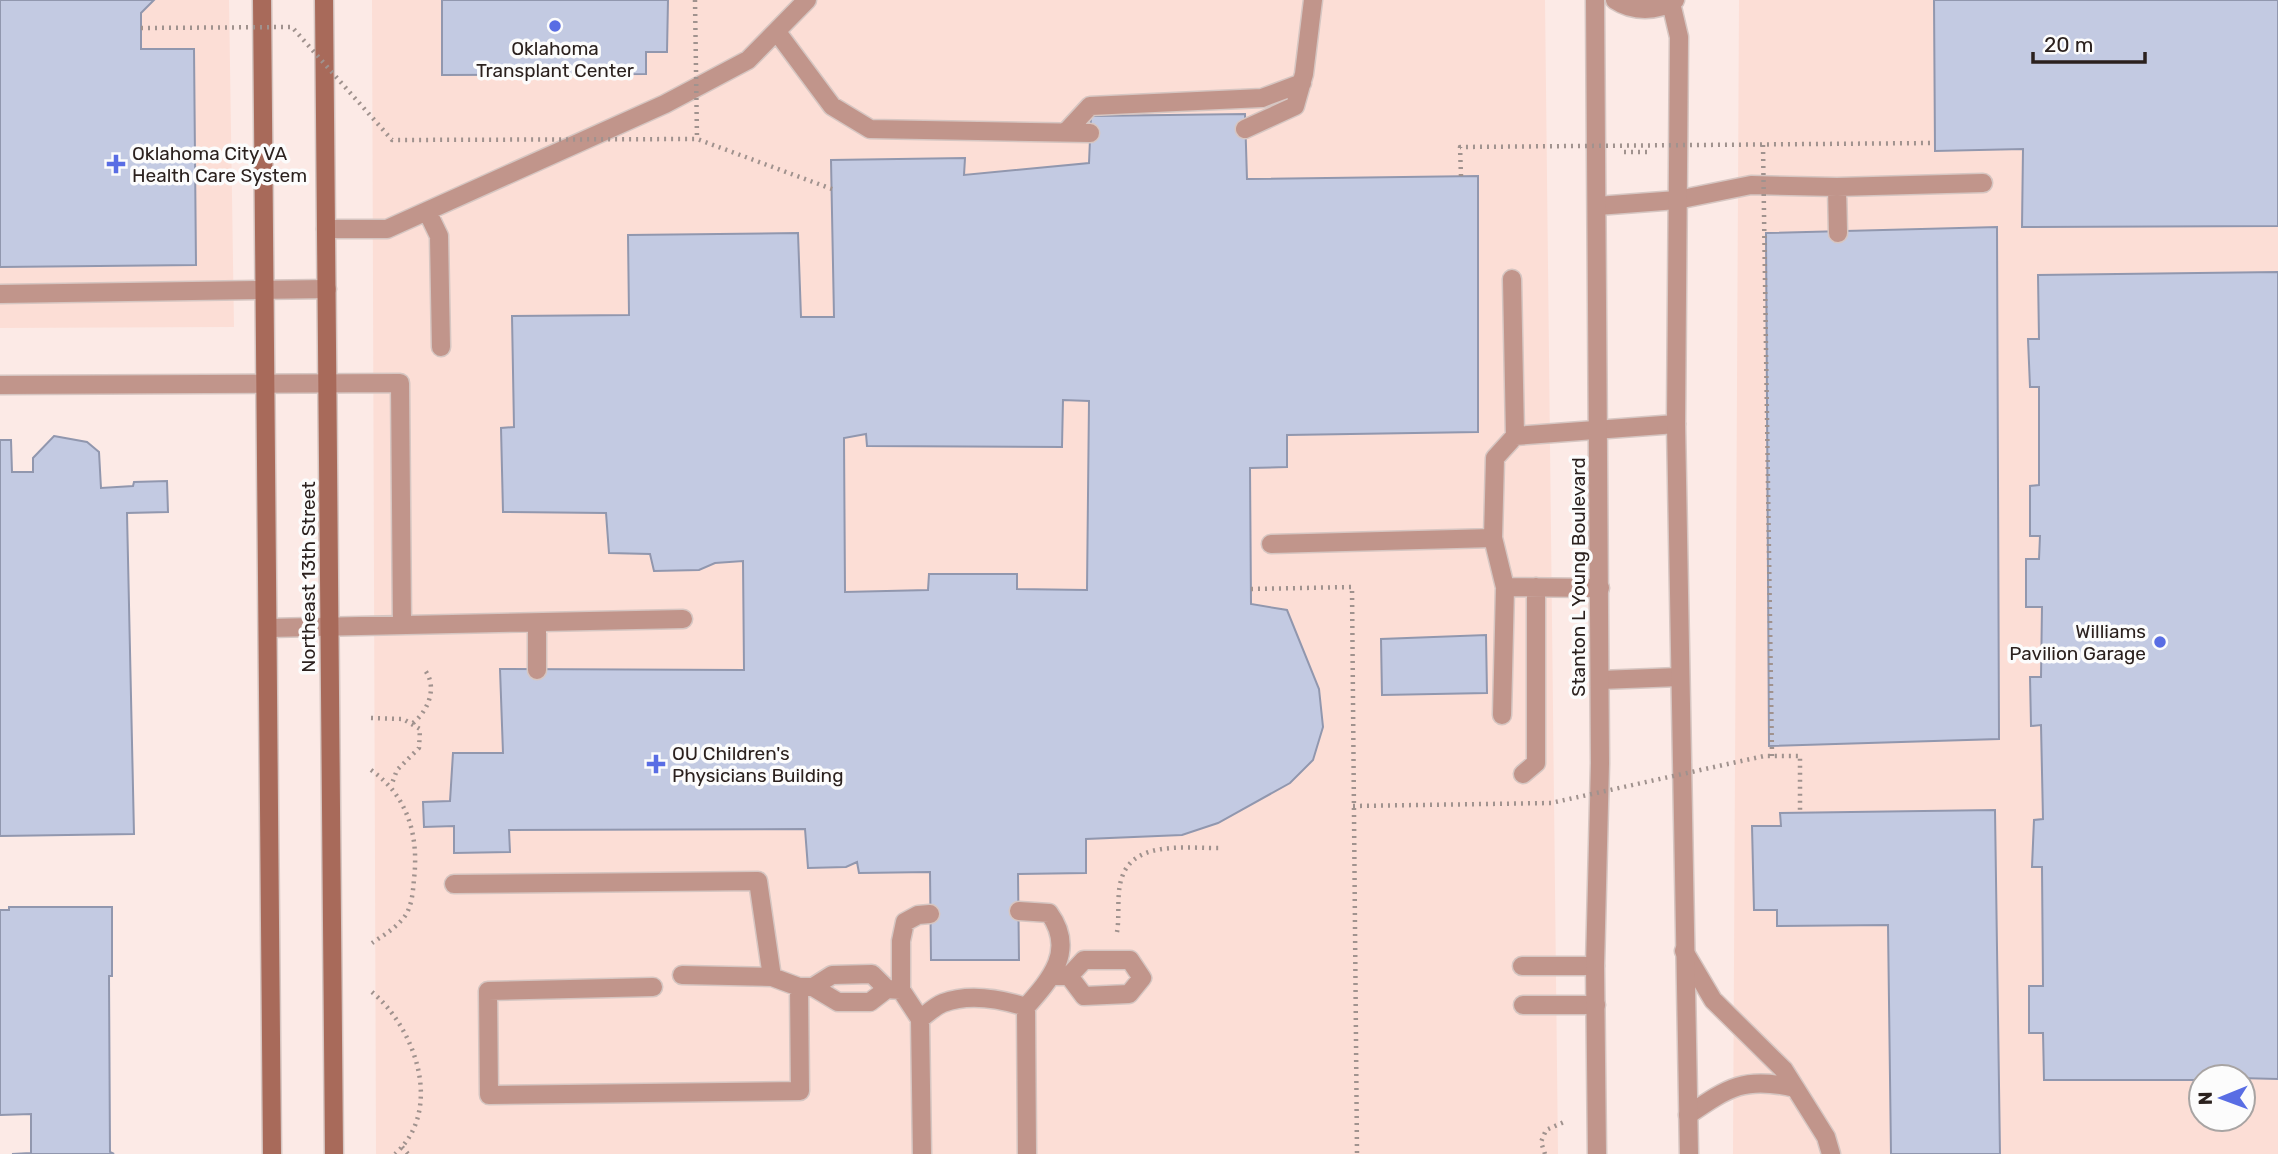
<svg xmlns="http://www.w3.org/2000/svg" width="2278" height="1154" font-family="Rubik,sans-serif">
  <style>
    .built { fill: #fcded6; fill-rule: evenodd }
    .building { fill: #c3cae2; stroke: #9197ae; stroke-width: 2; fill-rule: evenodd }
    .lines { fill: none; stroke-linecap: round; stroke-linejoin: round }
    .service-casing { stroke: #d6c6c2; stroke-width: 21 }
    .tertiary-casing { stroke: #d6c6c2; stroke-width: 21 }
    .secondary-casing { stroke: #d6c6c2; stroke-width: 21 }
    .path { stroke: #a0928e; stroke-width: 4.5; stroke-dasharray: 2 5; stroke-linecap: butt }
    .service { stroke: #c1958b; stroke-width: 18 }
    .tertiary { stroke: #c1958b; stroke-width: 18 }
    .secondary { stroke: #a86a5a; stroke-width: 18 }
    .path-bridge { stroke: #a0928e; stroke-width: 4.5; stroke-dasharray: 2 5; stroke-linecap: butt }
    .poi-dot { fill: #596de4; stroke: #fcfcfc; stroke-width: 2.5 }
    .labels { text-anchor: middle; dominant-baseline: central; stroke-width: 7; stroke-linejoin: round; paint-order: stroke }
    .poi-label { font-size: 19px; fill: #2b211e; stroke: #fcfcfc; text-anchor: start }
    .street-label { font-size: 19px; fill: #2b211e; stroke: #fcfcfc }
  </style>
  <rect width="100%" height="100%" fill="#fceae6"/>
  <!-- built -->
  <path class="built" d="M0 0H229L234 327 0 328Z
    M372 0H1545L1558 1154H376Z
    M1739 0H2278V1154H1733ZM2201 1077H2243V1119H2201Z"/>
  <!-- building -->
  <path class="building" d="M0 0H154L141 13V49H194L196 265 0 267Z
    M442 0H668L667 52H646V74L442 75Z
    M1934 0H2278V226L2022 227 2023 149 1935 151Z
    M1245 114 1247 179 1478 176V432L1287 435V467L1250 468 1251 604 1287 610 1319 689 1323 727 1313 760 1290 783 1218 823 1182 835 1086 839V873L1018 874 1019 960H931L930 872 859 873 857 862 846 867 808 868 805 829 509 830 510 852 454 853V826L424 827 423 802 450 801 453 753H503L500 669 744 670 743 561 715 563 699 570 654 571 650 554 609 553 606 513 503 512 501 428 514 427 512 316 629 315 628 235 798 233 801 317H834L831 160 965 158 964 175 1089 163 1091 116ZM1063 400 1089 401 1087 590 1017 589V574H929L928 590 845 592 844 438 866 434 867 446 1062 447Z
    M1997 227 1999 739 1769 746 1766 233Z
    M2278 272V1079L2201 1077V1080H2044L2043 1033H2029V986H2043L2042 867H2032L2034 820 2043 819 2041 725 2031 726 2030 677H2041L2042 607H2026V559H2039L2040 536H2030V486L2039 485V387H2030L2028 339H2039L2038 275Z
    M54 436 87 442 99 452 101 488 133 486 134 482 167 481 168 512 127 513 134 834 0 836V440H11L12 472H33V458Z
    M1486 635 1487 693 1382 695 1381 639Z
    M1995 810 2000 1154H1891L1888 925 1777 926V910H1754L1752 826H1781L1780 813Z
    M9 907H112V976H109L110 1152 114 1154H12L31 1153V1114L0 1115V910H9Z"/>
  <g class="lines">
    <!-- service casing -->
    <g class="service-casing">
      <path id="service" d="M777 32 832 106 870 129 1090 133
        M1245 129 1295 106 1304 74 1313 0
        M1065 133 1090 106 1262 98 1302 83
        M1837 187 1838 233
        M1597 206 1677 200 1751 185 1837 187 1983 183
        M427 211 439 236 441 347
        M326 229H387L665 104 748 60 807 0
        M1512 279 1515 436
        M0 294 327 289
        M0 385 400 383 402 625
        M1271 544 1493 538
        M1600 588 1505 587 1493 538 1495 458 1515 436 1676 424
        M537 623V670
        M268 628 683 619
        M1600 680 1679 677
        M1502 715 1505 587
        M1523 774 1536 763V587
        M454 884 758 881 772 977 799 987H813L838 1002H870L887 989 901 990 920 1019 922 1154
        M1019 911 1049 913C1076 950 1051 979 1026 1007L1027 1154
        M1684 951 1713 1000 1784 1070 1826 1137 1831 1154
        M1522 966H1595
        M682 975 772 977
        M1053 976H1069L1084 960H1130L1142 978 1129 994 1084 996 1069 976
        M653 987 488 991 489 1095 800 1091 799 987
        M813 987 832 975 872 974 887 989
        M901 990V941L905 922 918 915 930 914
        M1523 1005H1596
        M920 1019C927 1014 935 1006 943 1003 969 993 1001 999 1026 1007
        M1688 1115C1729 1087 1745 1076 1795 1088"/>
    </g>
    <!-- tertiary casing -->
    <g class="tertiary-casing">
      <path id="tertiary" d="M1595 0 1600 763 1595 966 1597 1154
        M1615 0C1633 12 1657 12 1675 0
        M1671 3 1679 37 1676 424 1689 1154"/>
    </g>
    <!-- secondary casing -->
    <g class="secondary-casing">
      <path id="secondary" d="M262 0 272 1154
        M324 0 334 1154"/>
    </g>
    <!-- path -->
    <path class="path" d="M1624 152H1650
      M1251 589 1352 587 1357 1154
      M371 718 403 719 420 729 419 748 397 770 391 786
      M413 723C429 710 438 686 424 669
      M371 770C408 796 419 836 414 879 413 891 412 906 405 916 396 928 384 935 372 943
      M1117 932C1120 915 1116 894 1122 877 1135 839 1190 849 1222 848
      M372 992C416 1029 444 1110 395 1154
      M402 1147 408 1154
      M1545 1154 1541 1142 1546 1130 1564 1122"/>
    <!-- service -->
    <use href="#service" class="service"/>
    <!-- tertiary -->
    <use href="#tertiary" class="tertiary"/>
    <!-- secondary -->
    <use href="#secondary" class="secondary"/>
    <!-- path-bridge -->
    <path class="path-bridge" d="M695 0 697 139
      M141 28 292 27 392 140 697 139 832 189
      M1763 145 1772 756
      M1461 176 1460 147 1934 143
      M1353 806 1551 803 1764 756H1800V813"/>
  </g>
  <!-- markers -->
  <g class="poi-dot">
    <circle cx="555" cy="26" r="7"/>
    <path d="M112.5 153.5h7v7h7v7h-7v7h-7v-7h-7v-7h7z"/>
    <circle cx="2160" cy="642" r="7"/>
    <path d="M652.5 753.5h7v7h7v7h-7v7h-7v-7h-7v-7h7z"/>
  </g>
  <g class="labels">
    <!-- poi labels -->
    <g class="poi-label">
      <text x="555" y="48" text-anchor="middle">Oklahoma<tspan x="555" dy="22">Transplant Center</tspan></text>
      <text x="132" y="153">Oklahoma City VA<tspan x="132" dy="22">Health Care System</tspan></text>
      <text x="2146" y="631" text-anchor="end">Williams<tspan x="2146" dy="22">Pavilion Garage</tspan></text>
      <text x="672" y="753">OU Children's<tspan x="672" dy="22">Physicians Building</tspan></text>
    </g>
    <!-- street labels -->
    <g class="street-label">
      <text transform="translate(308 577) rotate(-90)">Northeast 13th Street</text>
      <text transform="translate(1578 577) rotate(-90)">Stanton L Young Boulevard</text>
    </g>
  </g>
  <!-- north arrow -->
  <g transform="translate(2222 1098) rotate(269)"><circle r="33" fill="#fcfcfc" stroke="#a8a4a3" stroke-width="2"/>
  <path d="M0-5L12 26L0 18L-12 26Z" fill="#596de4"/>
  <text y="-10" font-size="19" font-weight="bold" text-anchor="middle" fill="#2b211e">N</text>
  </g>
  <!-- scale -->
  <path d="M2033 52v10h112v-10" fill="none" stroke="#2b211e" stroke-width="3.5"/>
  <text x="2044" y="52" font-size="21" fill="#2b211e" stroke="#fcfcfc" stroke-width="5" paint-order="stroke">20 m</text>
</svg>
